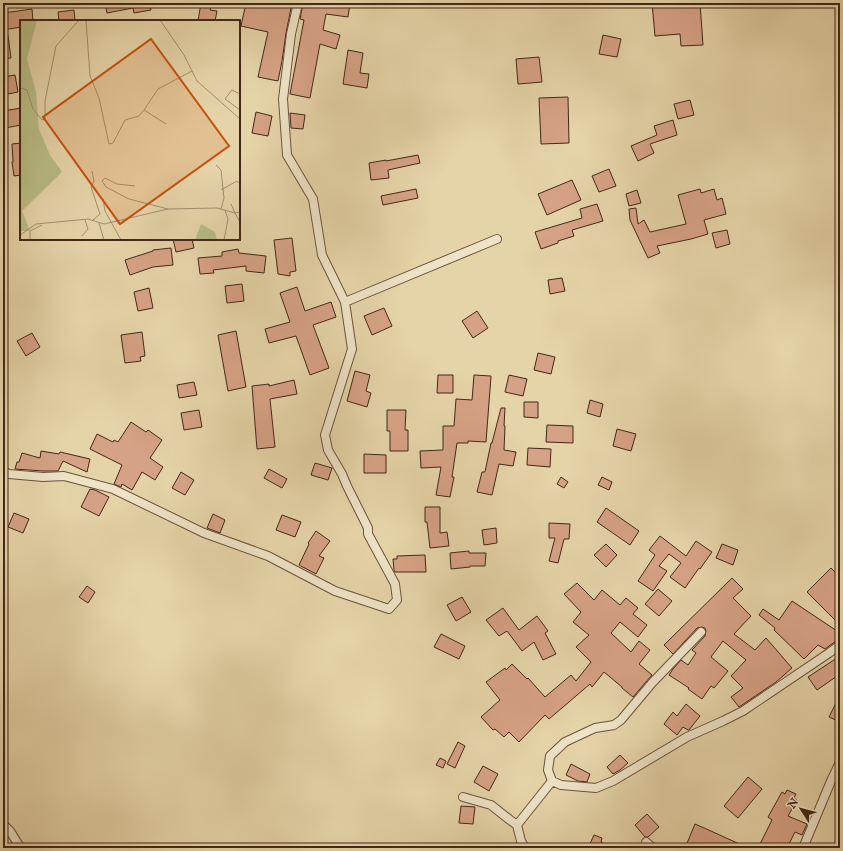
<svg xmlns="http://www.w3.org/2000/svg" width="843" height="851" font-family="'IM FELL English',serif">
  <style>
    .building { fill: #d6a285; stroke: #432718 }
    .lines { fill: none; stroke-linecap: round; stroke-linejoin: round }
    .minor-casing { stroke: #6c523c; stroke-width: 10 }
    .minor { stroke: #eee3c6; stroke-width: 8 }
    .inset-road { fill: none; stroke: #a48f6e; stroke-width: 1 }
    .view { fill: #c74f0e; fill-opacity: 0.15; stroke: #c74f0e; stroke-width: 2 }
    .inset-edge { fill: none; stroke: #432718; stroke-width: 2 }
  </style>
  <rect width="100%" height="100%" fill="#e5d4a8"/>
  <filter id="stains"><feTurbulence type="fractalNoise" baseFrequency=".005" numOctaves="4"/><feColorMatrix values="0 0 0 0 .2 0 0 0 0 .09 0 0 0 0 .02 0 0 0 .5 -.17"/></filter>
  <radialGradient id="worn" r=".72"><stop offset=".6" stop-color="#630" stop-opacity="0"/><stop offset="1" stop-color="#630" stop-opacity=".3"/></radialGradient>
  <!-- building -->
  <path class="building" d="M105 3H150L151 10 134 13 133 8 107 13Z
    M201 3H212L210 10 217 11 215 21H198Z
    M246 3H292L286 33 282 61 278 81 258 77 268 32 241 26Z
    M303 3H350L348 17 326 14 323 30 340 35 336 49 320 44 310 98 290 94 304 20 300 19Z
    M652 3H700L703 45 681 46 680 34 655 36Z
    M32 9 33 21H21V27L3 30V13Z
    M74 10 75 21H59L58 12Z
    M3 35H8L11 58 3 59Z
    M603 35 621 39 617 57 599 54Z
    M348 50 363 53 360 73 369 74 367 88 343 84Z
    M539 57 542 82 518 84 516 59Z
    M15 75 18 92 3 95V77Z
    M568 97 569 143 541 144 539 98Z
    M690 100 694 115 678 119 674 104Z
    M21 108V125L5 128 3 111Z
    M256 112 272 116 268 136 252 133Z
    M290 113 305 115 303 129 291 128Z
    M673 120 677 135 650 144 654 153 638 161 631 146 657 135 654 126Z
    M21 143V175L14 176 12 162H13L12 144Z
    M418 155 420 163 388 170 389 178 371 180 369 163 386 160V161Z
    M609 169 616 186 599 192 592 176Z
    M572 180 581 200 547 215 538 194Z
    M416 189 418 198 383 205 381 196Z
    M700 189 701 193 714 189 717 200 722 198 726 214 704 220 708 234 691 239 657 246 660 253 648 258 630 220 629 209 636 208 638 224 644 220 650 232 686 224 678 195Z
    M637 190 641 203 629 206 626 194Z
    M597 204 603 221 572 230 574 236 558 241V243L541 249 535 232 582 218 580 209Z
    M727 230 730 244 716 248 712 233Z
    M292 238 296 271 290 272V276L278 274 274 240Z
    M173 239H192L194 248 176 252Z
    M171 248 173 265 153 267 130 275 125 260 153 251V250Z
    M238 249 239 253 266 256 264 273 246 271V266L213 270 214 273 200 274 198 258 222 256V252Z
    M562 278 565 291 550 294 548 280Z
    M242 284 244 301 227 303 225 286Z
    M297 287 305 311 331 302 336 317 313 325 329 368 310 375 296 336 269 343 265 329 290 322 280 293Z
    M149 288 153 308 138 311 134 292Z
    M384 308 392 326 372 335 364 316Z
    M477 311 488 328 473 338 462 321Z
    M236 331 246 387 228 391 218 335Z
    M142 332 145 356 140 357 141 361 125 363 121 335Z
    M32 333 40 347 26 356 17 341Z
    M538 353 555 357 551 374 534 370Z
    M355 371 370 375 366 391 371 393 367 407 347 401Z
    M438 375H453V393H437Z
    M474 375 491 376 486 442 468 441V443H457L452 477H454L450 497 436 495 441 467 421 468 420 451 443 450V426H454L456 399 472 400Z
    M509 375 527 379 523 396 505 392Z
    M294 380 297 394 270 399 275 447 257 449 252 386 269 384V386Z
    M194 382 197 395 179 398 177 385Z
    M590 400 603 404 600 417 587 413Z
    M524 402H538V418L524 417Z
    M501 408H505L504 426H505L504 450 516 452 513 466 499 464 492 495 477 492 482 472H485L491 443H492Z
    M199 410 202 427 184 430 181 413Z
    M387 410H406L405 430H408V451H390V431H387Z
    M131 422 146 432 148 430 162 440 150 458 163 467 155 480 142 472 132 490 122 484 121 487 114 484 122 465 90 449 97 434 113 442 114 440 118 442Z
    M547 425 573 426V443L546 442Z
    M617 429 636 434 631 451 613 446Z
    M528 448 551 449 550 467 527 465Z
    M41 451 59 454 60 452 90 459 87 472 63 461 58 471H43L15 469 17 462H19L22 453 40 458Z
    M364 454 386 455V473H364Z
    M315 463 332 468 328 480 311 475Z
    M269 469 287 479 282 488 264 478Z
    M181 472 194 480 185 495 172 488Z
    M561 477 568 482 564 488 557 484Z
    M602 477 612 482 609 490 598 485Z
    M90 489 95 490 109 497 99 516 81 507Z
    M425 507H440V533L447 532 449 546 430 548 427 522H425Z
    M606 508 639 531 630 545 597 522Z
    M14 513 29 519 23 533 8 527Z
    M213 514 225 520 220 533 207 528Z
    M282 515 301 522 295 537 276 530Z
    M549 523 570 524 569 539H564L558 563 549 561 555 538H549Z
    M496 528 497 543 484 545 482 530Z
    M316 531 330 541 319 556 324 558 316 574 299 565 309 544 308 543Z
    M660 536 686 556 696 541 712 552 700 569 699 568 685 588 670 577 681 563 669 554 659 566 667 571 653 591 638 581 655 555 649 550Z
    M606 544 617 555 606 567 594 555Z
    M722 544 738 550 733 565 716 558Z
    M469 551V553H486L485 566H470V567L451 569 450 553Z
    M425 555 426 572H395L394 570 393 559H397V556Z
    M831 568 840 577V625L807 592Z
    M732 578 743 589 733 598 751 616 734 634 755 650 766 638 792 668 776 682 739 707 731 697 743 688 731 676 746 660 723 641 711 657 728 671 714 688 711 686 702 699 688 689 689 688 669 675 673 669 681 660 688 665 696 653 692 650 705 636 706 631 705 628 702 627 697 628 673 654 664 645Z
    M577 583 594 600 602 590 620 605 626 598 638 608 633 614 647 625 638 637 620 622 611 633 631 652 639 641 650 650 639 664 652 675 633 697 622 688V687L604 672 592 687 590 684 549 719 545 715 519 742 509 732 504 737 495 729 493 730 481 717 500 700 486 682 505 668 506 670 512 664 527 679 528 678 545 697 571 675 576 681 591 662 576 647 589 635 573 622 581 612 564 594Z
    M87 586 95 592 88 603 79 597Z
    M658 589 672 601 659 616 645 604Z
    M462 597 471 612 456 621 447 605Z
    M792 601 840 633V636L836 641 825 649 818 645 804 659 774 630 775 628 759 615 763 609 779 620Z
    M503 608 519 630 537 616 548 631 545 633 556 654 543 660 534 642 522 651 507 631 499 636 486 620Z
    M441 634 465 646 459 659 434 647Z
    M840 656V674L817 690 808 677Z
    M840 695V722L829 717Z
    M686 704 700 716 689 730H688L683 727 677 735 664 724 673 712 677 716Z
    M458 742 465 746 455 768 447 764Z
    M620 755 628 763 620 770 613 774 607 767Z
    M440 758 446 761 443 768 436 765Z
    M571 764 590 774 587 782 578 781 566 775Z
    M483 766 498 774 489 791 474 782Z
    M748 777 762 789 738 818 724 806Z
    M787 790 796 794 794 798 797 800 788 816 807 824 802 835 795 832 787 848H758L772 820 768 817 782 792 785 794Z
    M461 806 475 807 473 824 459 823Z
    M647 814 659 827 648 837H645L635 825Z
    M695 824 711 831 748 848H713L704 844 703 846 699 844 697 848H685Z
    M594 835 602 838 601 842 611 848H588Z"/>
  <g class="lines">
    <!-- minor casing -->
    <g class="minor-casing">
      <path id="minor" d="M345 302 497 239
        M3 471 9 474 43 477 64 476 113 489 204 533 268 556 335 591 389 609 397 600 395 584 368 534V528L347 486 342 474 328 450 325 435 352 349 345 302 322 255 313 199 287 155 283 99 291 34 298 3
        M701 632 652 683 621 720 614 725 595 728 565 742 550 756 548 770 552 781 561 785 596 788 613 781 687 737 723 721 743 711 829 653 840 645
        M463 797 491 805 510 820 517 825 521 841 525 848
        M3 824 10 831 20 847 19 848
        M517 825 552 781
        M646 842 653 848
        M803 848 831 781 840 762"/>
    </g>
    <!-- minor -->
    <use href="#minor" class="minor"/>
  </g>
  <!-- overview -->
  <g transform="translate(20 20)">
    <rect width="220" height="220" fill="#e5d4a8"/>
    <path d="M0 0H17L7 39 16 72 19 109 30 135 42 152 2 191 10 211H0ZM181 204 195 212 197 220H175Z" fill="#b8bc85"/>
    <path class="inset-road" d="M66 0 70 56 79 78 89 124 93 123 105 100 119 96 124 90 138 69 172 51M140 0 164 35 177 61 220 99M0 71 1 68 7 70 13 89 22 100 25 99V81L36 26 59 0M220 74 212 70 205 79 220 90M124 90 146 104M196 145 201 150 204 178 201 189M72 151 74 161 71 167 80 194 73 200M115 166 97 164 85 158 82 161 86 167 109 179 148 189M201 170 217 161 220 164M83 179 85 191 101 220M211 184 215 193 220 192M79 203 84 220M0 215 16 204 68 199 84 204 148 189 197 188 215 193 220 202M62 216 68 209 65 200M10 220V211L22 205M204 220 208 199 205 190"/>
    <path class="view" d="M131 19 209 126 100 204 23 97Z"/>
    <rect width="220" height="220" class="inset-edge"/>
  </g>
  <!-- margin -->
  <rect width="843" height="851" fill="none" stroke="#e5d4a8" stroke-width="16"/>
  <rect x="4" y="4" width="835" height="843" fill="none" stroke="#432718" stroke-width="2"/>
  <rect x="8" y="8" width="827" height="835" fill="none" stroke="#432718"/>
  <!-- north arrow -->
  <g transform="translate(801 809) rotate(306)" stroke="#eee3c6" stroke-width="3" paint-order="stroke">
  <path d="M0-3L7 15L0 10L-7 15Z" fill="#432718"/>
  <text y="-6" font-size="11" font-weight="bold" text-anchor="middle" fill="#432718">N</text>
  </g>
  <rect width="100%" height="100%" filter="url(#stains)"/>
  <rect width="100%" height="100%" fill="url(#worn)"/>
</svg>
